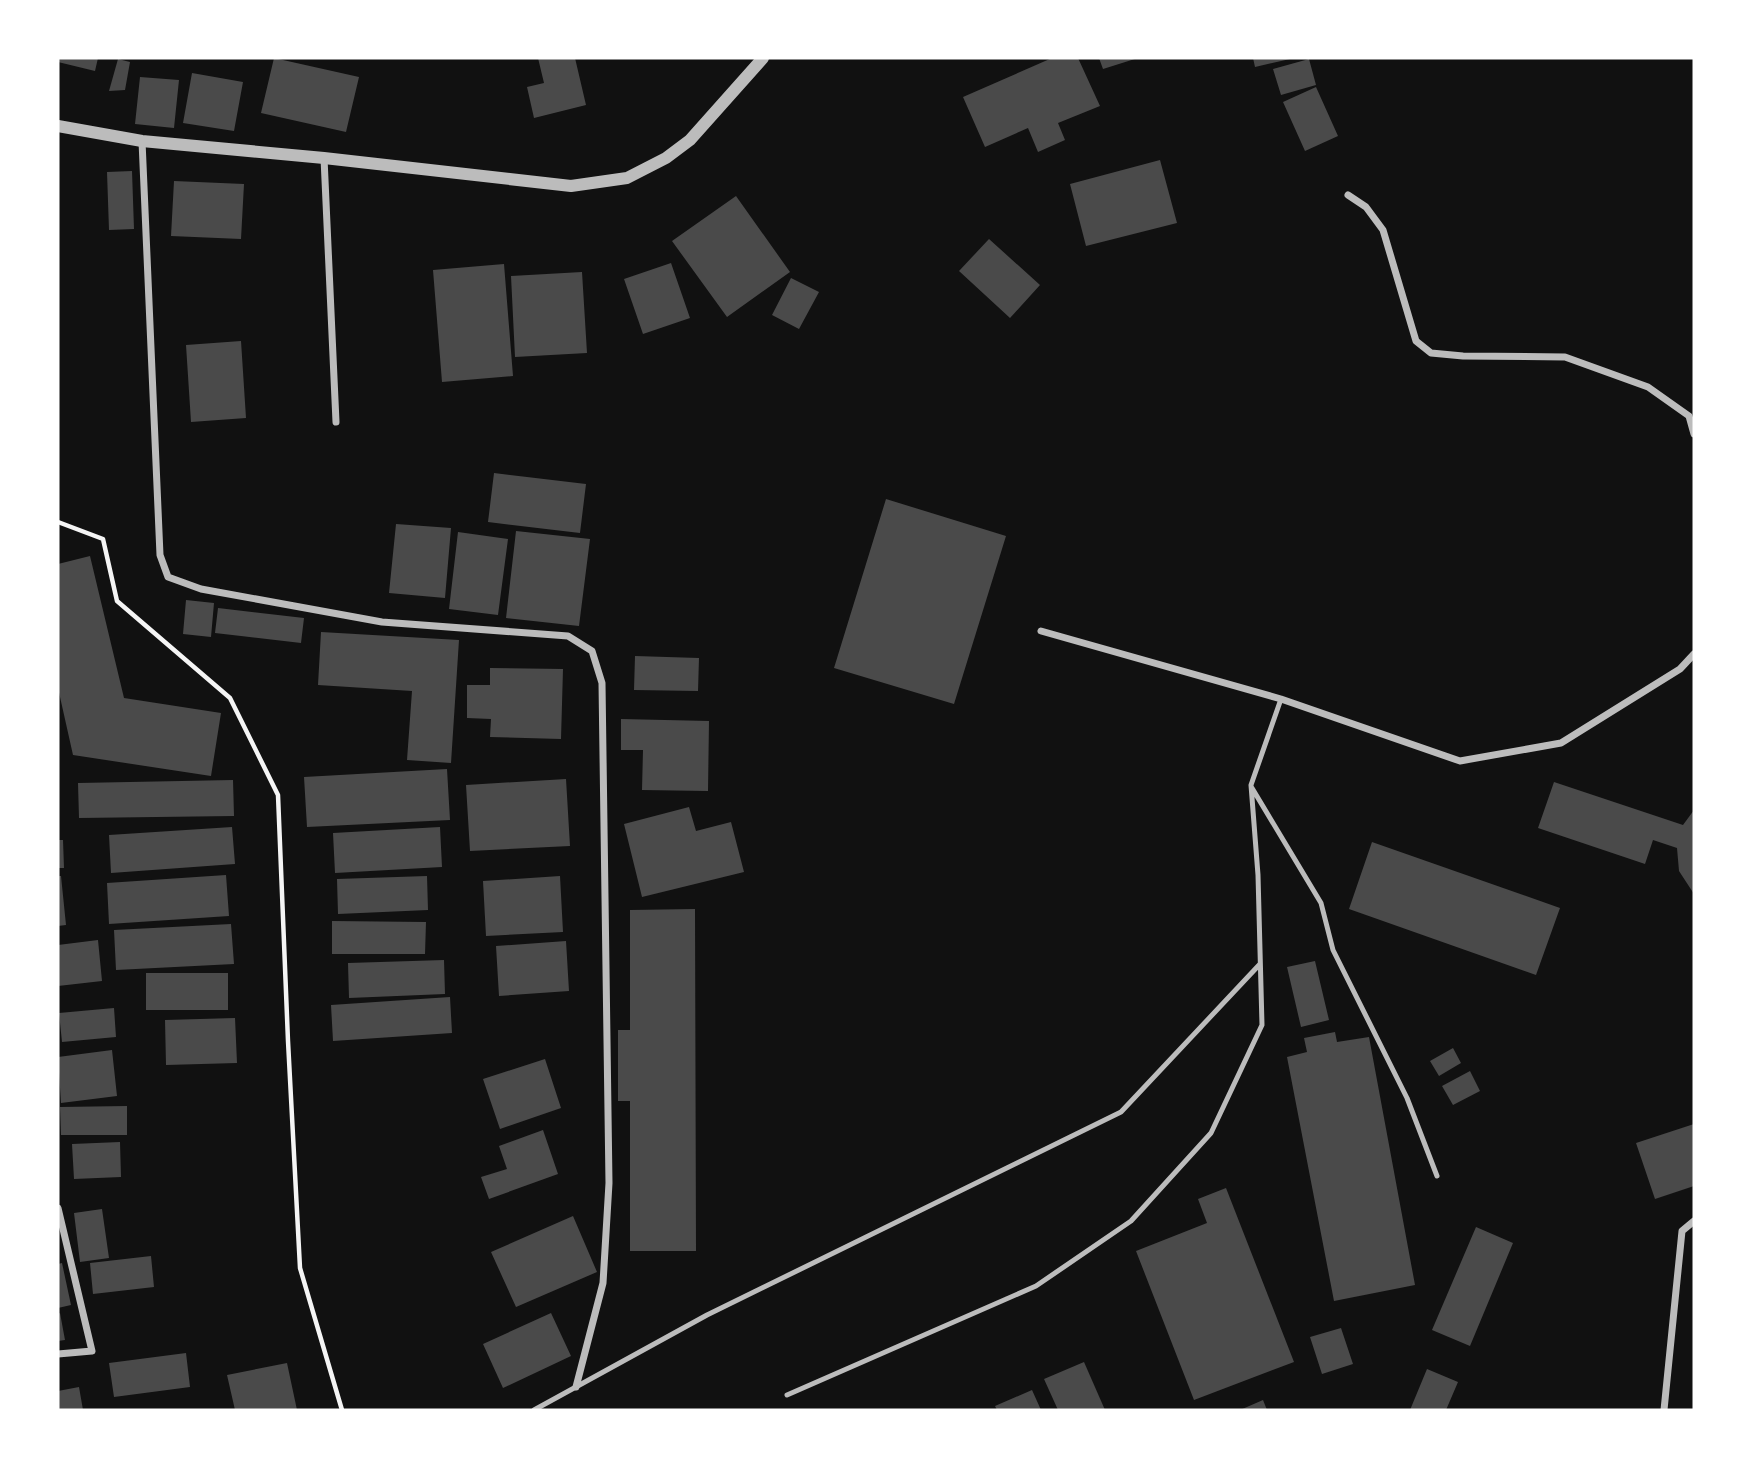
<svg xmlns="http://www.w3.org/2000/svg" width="1752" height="1468" font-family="Quicksand,sans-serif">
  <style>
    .building { fill: #4a4a4a }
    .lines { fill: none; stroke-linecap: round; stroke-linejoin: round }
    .path { stroke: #f5f5f5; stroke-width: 4.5 }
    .service { stroke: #bcbcbc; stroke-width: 5 }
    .minor { stroke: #bcbcbc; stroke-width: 7 }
    .tertiary { stroke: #bcbcbc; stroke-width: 12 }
  </style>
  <rect width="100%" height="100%" fill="#111"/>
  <!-- building -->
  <path class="building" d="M58 58H98L95 71 58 62Z
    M274 58 359 77 346 132 261 113Z
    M538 58H575L586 105 534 118 527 87 544 83Z
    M1052 58H1078L1100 106 1058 123 1065 140 1038 152 1028 128 985 147 963 97Z
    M1099 58H1138L1103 69Z
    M1253 58H1290V59L1255 67Z
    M118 59 130 62 125 90 109 91Z
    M1309 59 1316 85 1281 95 1273 69Z
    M192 73 243 82 234 131 183 123Z
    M140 77 179 80 174 128 135 124Z
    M1316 87 1338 136 1305 151 1283 102Z
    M1160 160 1177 223 1086 246 1070 184Z
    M132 171 134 229 109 230 107 172Z
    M174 181 244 184 241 239 171 236Z
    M736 196 790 272 727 317 672 241Z
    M989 239 1040 285 1010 318 959 271Z
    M671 263 690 318 643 334 624 279Z
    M504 264 513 376 442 382 433 270Z
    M582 272 587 353 515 357 511 276Z
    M791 278 819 292 799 329 772 315Z
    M241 341 246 418 191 422 186 345Z
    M494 473 586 484 580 533 488 522Z
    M886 499 1006 536 954 704 834 668Z
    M396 524 451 528 445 598 389 593Z
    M516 531 590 539 579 626 506 618Z
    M458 532 508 539 498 615 449 609Z
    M90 556 124 698 221 713 211 776 73 755 58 688V564Z
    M186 600 214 603 211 637 183 634Z
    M218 608 304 618 301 643 215 633Z
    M321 632 459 640 451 763 407 760 412 691 318 685Z
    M635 656 699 658 698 691 634 690Z
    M490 668 563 669 561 739 490 737 491 719 467 718V685H490Z
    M621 719 709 721 708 791 642 790 643 750H621Z
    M447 769 450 820 307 827 304 777Z
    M566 779 570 846 470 851 466 785Z
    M233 780 234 816 79 818 78 783Z
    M1554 782 1683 825 1694 810V894L1679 871 1677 848 1653 840 1645 864 1538 828Z
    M689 807 696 831 731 822 744 872 642 897 624 824Z
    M232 827 235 864 111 873 109 835Z
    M440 827 442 867 335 873 333 833Z
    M58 840H63L64 868H58Z
    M1372 842 1560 908 1536 975 1349 909Z
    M226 875 229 916 109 924 107 883Z
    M58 876H61L66 925 58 926Z
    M427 876 428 910 338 914 337 879Z
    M560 876 563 932 486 936 483 881Z
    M695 909 696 1251H630V1101H618V1030H630V910Z
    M332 921 426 922 425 954H332Z
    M231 924 234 964 116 970 114 930Z
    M98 940 102 981 58 986V945Z
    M566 941 569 991 499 996 496 946Z
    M444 960 445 994 349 998 348 963Z
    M1315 961 1329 1020 1301 1027 1287 967Z
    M146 973H228V1010H146Z
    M450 997 452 1033 333 1041 331 1005Z
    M114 1008 116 1037 62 1042 59 1013Z
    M235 1018 237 1063 166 1065 165 1020Z
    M1335 1032 1337 1042 1369 1037 1415 1285 1334 1301 1287 1057 1307 1052 1304 1038Z
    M1453 1048 1461 1063 1439 1076 1430 1061Z
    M112 1050 117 1096 61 1103 58 1057Z
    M545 1059 561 1108 500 1129 483 1079Z
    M1470 1071 1480 1091 1453 1105 1442 1086Z
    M127 1106V1135H61L60 1107Z
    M1694 1124V1186L1655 1199 1636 1143Z
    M543 1130 558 1174 489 1199 481 1177 507 1169 499 1146Z
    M120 1142 121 1177 74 1179 72 1144Z
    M1226 1188 1294 1362 1194 1400 1136 1251 1207 1223 1198 1199Z
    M102 1209 109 1258 80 1262 74 1213Z
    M573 1216 597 1272 516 1307 491 1252Z
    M1476 1227 1513 1243 1470 1346 1432 1330Z
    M151 1256 154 1287 93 1294 90 1263Z
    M62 1263 71 1305 58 1308V1264Z
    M60 1313 65 1340 58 1341V1314Z
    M551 1313 571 1356 503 1388 483 1344Z
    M1341 1328 1353 1364 1322 1374 1310 1337Z
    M186 1353 190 1387 114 1397 109 1363Z
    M1084 1362 1105 1410H1058L1044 1379Z
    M287 1363 297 1410H235L227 1375Z
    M1427 1369 1458 1382 1446 1410H1410Z
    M79 1387 83 1410H58V1391Z
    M1032 1390 1041 1410H997L995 1406Z
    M1263 1400 1267 1410H1240Z"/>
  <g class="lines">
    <!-- path -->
    <path class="path" d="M58 522 103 539 117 601 230 698 278 795 288 1041 300 1268 342 1410"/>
    <!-- service -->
    <path class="service" d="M1252 788 1321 903 1333 950 1407 1098 1437 1176
      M787 1395 1036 1286 1131 1221 1211 1133 1262 1025 1258 875 1251 785 1281 699
      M534 1410 707 1315 1121 1112 1260 964"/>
    <!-- minor -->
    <path class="minor" d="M142 141 160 555 168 577 201 589 382 622 568 636 592 651 602 683 609 1183 603 1283 576 1387
      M324 158 336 422
      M1348 195 1366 207 1383 230 1416 341 1431 353 1463 356 1565 357 1648 387 1689 416 1694 434
      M1041 631 1281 699 1460 761 1561 743 1680 669 1694 654
      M58 1208 92 1351 58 1354
      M1664 1410 1682 1231 1694 1221"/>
    <!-- tertiary -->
    <path class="tertiary" d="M58 126 142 141 324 158 571 186 627 178 666 158 690 140 763 58"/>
  </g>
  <!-- border -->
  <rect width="1752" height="1468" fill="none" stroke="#ffffff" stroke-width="119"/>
</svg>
